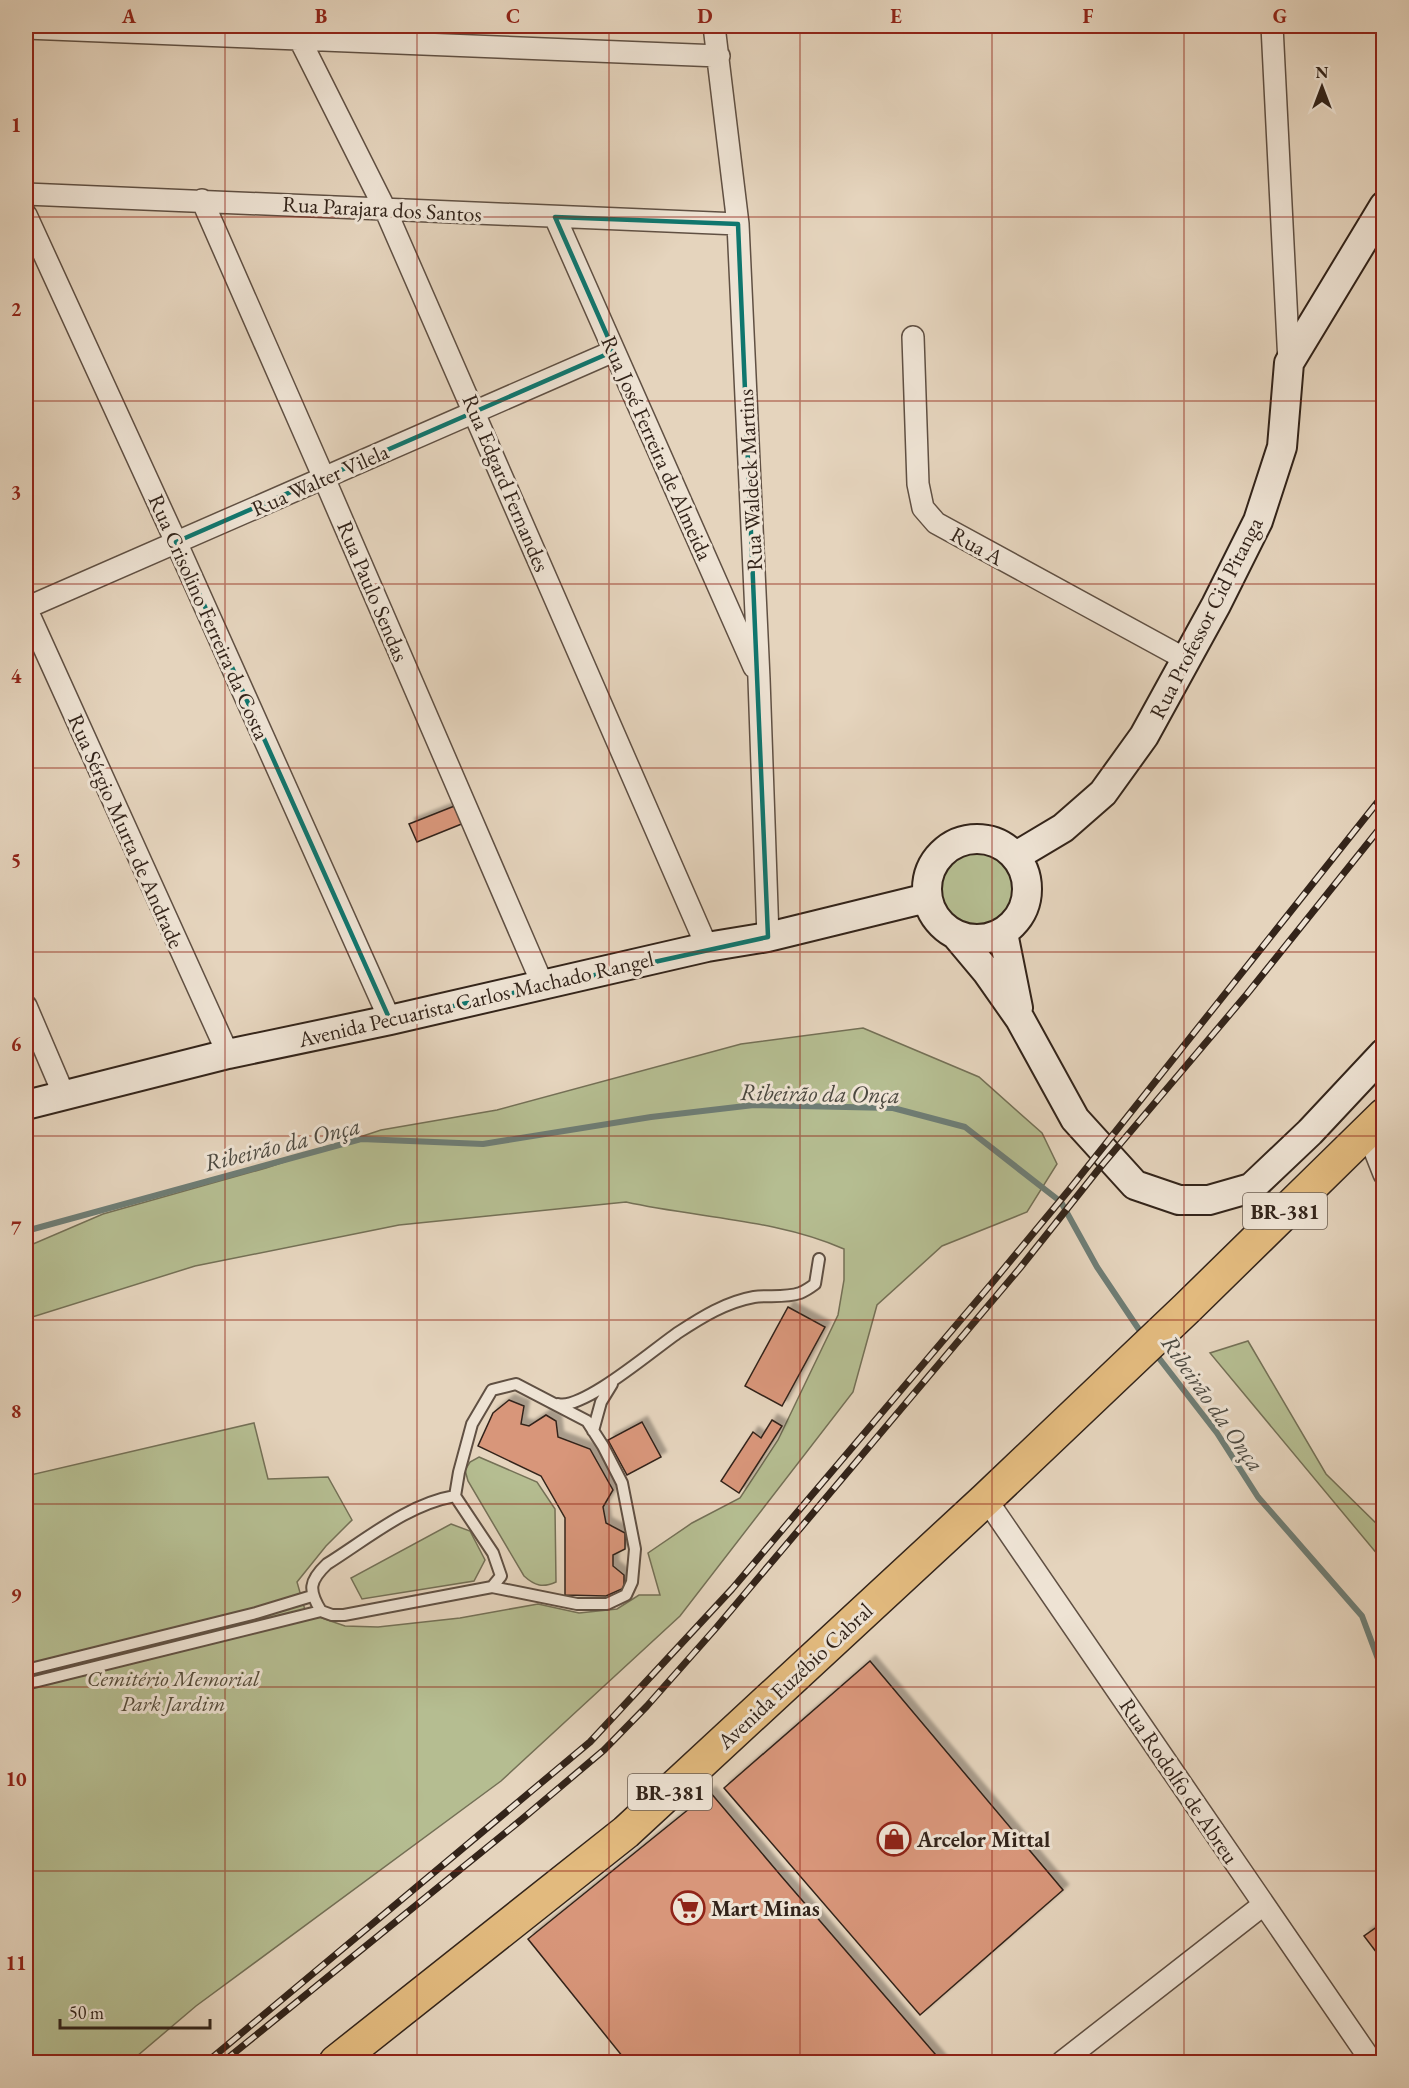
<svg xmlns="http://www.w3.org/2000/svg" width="1409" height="2088" font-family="'EB Garamond',serif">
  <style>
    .green { fill: #b5bd91; stroke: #747056; stroke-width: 1.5 }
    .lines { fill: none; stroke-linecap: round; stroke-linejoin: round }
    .stream { stroke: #6e7d75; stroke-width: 6 }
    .building { fill: #d8967a; stroke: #33241a; stroke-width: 1.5; filter: url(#shadow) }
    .lane-casing { stroke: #605043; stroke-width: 14 }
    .street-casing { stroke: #605043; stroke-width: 24 }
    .secondary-casing { stroke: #33241a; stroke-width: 32 }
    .primary-casing { stroke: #33241a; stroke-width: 36 }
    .lane { stroke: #eee3d4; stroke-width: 10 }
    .street { stroke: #eee3d4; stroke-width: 21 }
    .secondary { stroke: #eee3d4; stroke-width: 28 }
    .primary { stroke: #e2ba7e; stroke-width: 33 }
    .rail-casing { stroke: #33241a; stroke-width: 7 }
    .rail { stroke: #eee3d4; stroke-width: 4.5; stroke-dasharray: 14; stroke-linecap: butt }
    .marked { fill: none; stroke: #0f766e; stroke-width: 4.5; stroke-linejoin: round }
    .grid { fill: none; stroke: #8f2418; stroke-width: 1.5; stroke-opacity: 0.55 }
    .labels { text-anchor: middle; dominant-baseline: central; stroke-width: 6; stroke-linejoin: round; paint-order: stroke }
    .shield { fill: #eee3d4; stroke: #6b5d52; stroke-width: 1.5 }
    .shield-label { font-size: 21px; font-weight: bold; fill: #33241a }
    .street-label { font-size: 22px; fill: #33241a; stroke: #eee3d4 }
    .park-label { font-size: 22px; font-style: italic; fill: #544a38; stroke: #eee3d4 }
    .poi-label { font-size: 22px; font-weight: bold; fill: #33241a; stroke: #eee3d4; text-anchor: start }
    .water-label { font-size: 24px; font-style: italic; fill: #4c4940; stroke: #eee3d4 }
    .neatline { fill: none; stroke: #8f2418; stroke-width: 2 }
    .grid-label { font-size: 20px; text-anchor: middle; font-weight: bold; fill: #8f2418 }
  </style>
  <defs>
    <filter id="shadow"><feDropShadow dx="5.5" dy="-5.5" stdDeviation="1.5" flood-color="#0004"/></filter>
  </defs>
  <rect width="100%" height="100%" fill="#e5d4bd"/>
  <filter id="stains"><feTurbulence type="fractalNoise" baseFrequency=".00333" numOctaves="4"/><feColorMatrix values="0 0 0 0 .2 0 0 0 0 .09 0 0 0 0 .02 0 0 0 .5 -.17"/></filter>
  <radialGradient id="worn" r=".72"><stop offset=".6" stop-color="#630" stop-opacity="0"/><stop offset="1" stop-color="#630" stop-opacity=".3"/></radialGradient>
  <!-- green -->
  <path class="green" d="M936 889a41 41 0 1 1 82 0a41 41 0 1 1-82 0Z
    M863 1028 979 1077 1042 1133 1057 1164 1027 1212 942 1246 877 1305 853 1392 680 1616 501 1781 196 2006 130 2062H26V1476L254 1423 268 1479 328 1477 352 1520 326 1546 297 1582 307 1617H319L345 1626 378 1627 460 1618 538 1604 579 1613 617 1609 639 1595H660L648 1553 692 1523 740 1498 778 1440 838 1315 844 1280V1249C776 1219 698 1218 626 1202L399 1225 195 1266 26 1319V1247L103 1214 266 1168 381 1130 497 1110 741 1044Z
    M1248 1341 1326 1474 1383 1530V1561L1210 1353Z
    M479 1457 537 1482 555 1509 556 1582C543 1588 535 1586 524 1576L468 1481 465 1470 470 1462Z
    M451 1524 470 1531 485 1560 474 1581 362 1599 351 1578Z"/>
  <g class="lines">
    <!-- stream -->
    <path class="stream" d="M26 1231 361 1139 483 1144 651 1117 754 1105 893 1108 965 1127 1061 1202 1097 1267 1144 1337
      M1155 1353 1217 1433 1258 1497 1362 1616 1384 1675"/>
  </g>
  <!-- building -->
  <path class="building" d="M462 803 469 821 417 842 409 824Z
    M788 1307 825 1327 782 1406 745 1386Z
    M509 1400 524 1406 521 1424 529 1426 546 1415 556 1421 558 1437 590 1449 613 1490 603 1507 606 1523 625 1533V1549L613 1555V1566L624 1575V1588L606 1596 565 1595V1518L541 1476 478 1446 493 1413Z
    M772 1420 782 1426 739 1493 721 1481 753 1432 761 1438Z
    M642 1422 661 1457 627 1475 608 1440Z
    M870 1661 1063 1890 920 2015 724 1788Z
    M710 1792 782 1877 942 2062H627L528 1939Z
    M1384 1922V1955L1380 1957 1364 1936Z"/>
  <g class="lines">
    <!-- lane casing -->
    <g class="lane-casing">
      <path id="lane" d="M558 1404C584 1410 655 1348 679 1332 702 1317 726 1302 754 1297 768 1295 786 1298 800 1293 805 1291 811 1287 815 1284L819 1259
        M593 1431 601 1402 612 1384
        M455 1496 459 1472 472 1424 492 1390 516 1384 587 1421 603 1446 622 1483 635 1549 632 1582 626 1595 607 1604H577L492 1587
        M26 1670 256 1613 312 1596
        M26 1684 321 1611 332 1615H344L492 1587 501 1576 493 1553 455 1496C408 1504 367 1539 327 1564 309 1581 308 1590 321 1611"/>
    </g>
    <!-- street casing -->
    <g class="street-casing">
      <path id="street" d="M293 26 385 209 707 947
        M714 26 738 224 759 679 768 937
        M1272 26 1289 363
        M26 28 719 56
        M26 194 738 224
        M202 200 324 478 542 983
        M26 215 176 542 390 1020
        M555 217 754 667
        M913 337 918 484 923 508 936 523 1187 660
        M26 608 614 351
        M26 608 228 1054
        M26 1006 64 1095
        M1367 1131 1384 1174
        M986 1499 1372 2062
        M1062 2062 1263 1905"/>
    </g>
    <!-- secondary casing -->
    <g class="secondary-casing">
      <path id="secondary" d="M927 889a50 50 0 1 1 100 0a50 50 0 1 1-100 0Z
        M1016 856 1063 828 1103 793 1144 736 1216 605 1258 521 1282 447 1289 363 1384 206
        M1003 933 1018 1008
        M956 935 987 972 1020 1019 1075 1119 1135 1185 1179 1200H1209L1251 1188 1310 1132 1384 1053
        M26 1105 228 1054 390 1020 707 947 768 937 927 898"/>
    </g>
    <!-- primary casing -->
    <g class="primary-casing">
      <path id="primary" d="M336 2062 626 1832 986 1499 1187 1308 1384 1115"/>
    </g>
    <!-- lane -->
    <use href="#lane" class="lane"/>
    <!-- street -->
    <use href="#street" class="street"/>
    <!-- secondary -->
    <use href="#secondary" class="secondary"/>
    <!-- primary -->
    <use href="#primary" class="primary"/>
    <!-- rail casing -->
    <g class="rail-casing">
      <path id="rail" d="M207 2062 590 1742 732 1589 992 1283 1069 1190 1384 794
        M223 2062 521 1820 604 1750 647 1706 716 1628 1020 1268 1098 1170 1247 994 1384 823"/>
    </g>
    <!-- rail -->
    <use href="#rail" class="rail"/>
  </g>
  <!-- marked area -->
  <path class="marked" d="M555 217 738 224 768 937 390 1020 176 542 614 351Z"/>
  <!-- grid -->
  <path class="grid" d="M225 26V2062M417 26V2062M609 26V2062M800 26V2062M992 26V2062M1184 26V2062M26 217H1384M26 401H1384M26 584H1384M26 768H1384M26 952H1384M26 1136H1384M26 1320H1384M26 1504H1384M26 1687H1384M26 1871H1384"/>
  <!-- icons -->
  <defs>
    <g id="shop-ring" transform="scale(1.725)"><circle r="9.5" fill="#eee3d4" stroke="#8f2418" stroke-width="1.5"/><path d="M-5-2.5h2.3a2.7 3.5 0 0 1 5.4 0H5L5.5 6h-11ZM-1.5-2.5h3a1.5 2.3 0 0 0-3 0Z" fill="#8f2418"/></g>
    <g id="supermarket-ring" transform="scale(1.725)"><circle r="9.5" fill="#eee3d4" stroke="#8f2418" stroke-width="1.5"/><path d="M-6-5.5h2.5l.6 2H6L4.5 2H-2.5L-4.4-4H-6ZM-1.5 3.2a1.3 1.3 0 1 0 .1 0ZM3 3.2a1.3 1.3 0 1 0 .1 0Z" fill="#8f2418"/></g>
  </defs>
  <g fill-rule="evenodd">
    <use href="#shop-ring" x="894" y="1839"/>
    <use href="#supermarket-ring" x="688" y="1908"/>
  </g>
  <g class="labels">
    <!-- shield labels -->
    <g class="shield">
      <rect x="1243" y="1193" width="84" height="36" rx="4.5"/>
      <rect x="628" y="1774" width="84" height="36" rx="4.5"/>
    </g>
    <g class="shield-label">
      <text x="1285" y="1211">BR-381</text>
      <text x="670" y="1792">BR-381</text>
    </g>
    <!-- street labels -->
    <g class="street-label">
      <text transform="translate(382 209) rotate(3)">Rua Parajara dos Santos</text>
      <text transform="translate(657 448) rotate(66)">Rua José Ferreira de Almeida</text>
      <text transform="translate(320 480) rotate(-24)">Rua Walter Vilela</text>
      <text transform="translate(750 480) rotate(-93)">Rua Waldeck Martins</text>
      <text transform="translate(506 483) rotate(67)">Rua Edgard Fernandes</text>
      <text transform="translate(977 546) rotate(29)">Rua A</text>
      <text transform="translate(373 591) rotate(67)">Rua Paulo Sendas</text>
      <text transform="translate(209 617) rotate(66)">Rua Crisolino Ferreira da Costa</text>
      <text transform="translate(1206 618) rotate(-63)">Rua Professor Cid Pitanga</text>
      <text transform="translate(126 831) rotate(66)">Rua Sérgio Murta de Andrade</text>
      <text transform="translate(476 999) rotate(-13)">Avenida Pecuarista Carlos Machado Rangel</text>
      <text transform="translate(795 1676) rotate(-43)">Avenida Euzébio Cabral</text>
      <text transform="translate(1179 1781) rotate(56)">Rua Rodolfo de Abreu</text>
    </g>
    <!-- park labels -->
    <g class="park-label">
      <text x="173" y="1678">Cemitério Memorial<tspan x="173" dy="25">Park Jardim</tspan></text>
    </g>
    <!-- poi labels -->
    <g class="poi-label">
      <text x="917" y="1839">Arcelor Mittal</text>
      <text x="711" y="1908">Mart Minas</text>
    </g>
    <!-- water labels -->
    <g class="water-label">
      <text transform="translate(820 1093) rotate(1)">Ribeirão da Onça</text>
      <text transform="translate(282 1144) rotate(-14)">Ribeirão da Onça</text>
      <text transform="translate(1213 1403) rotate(55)">Ribeirão da Onça</text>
    </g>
  </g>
  <!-- margin -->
  <rect width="1409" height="2088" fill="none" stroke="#e5d4bd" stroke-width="66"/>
  <!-- north arrow -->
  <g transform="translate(1322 87)" stroke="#eee3d4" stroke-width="4.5" paint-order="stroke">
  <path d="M0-4.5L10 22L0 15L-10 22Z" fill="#33241a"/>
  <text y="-9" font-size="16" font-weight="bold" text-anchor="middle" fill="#33241a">N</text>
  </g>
  <!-- scale -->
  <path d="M60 2019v9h150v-9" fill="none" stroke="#33241a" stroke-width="3"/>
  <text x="69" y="2019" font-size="18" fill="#33241a" stroke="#eee3d4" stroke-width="4.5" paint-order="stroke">50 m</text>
  <rect x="33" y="33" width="1343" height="2022" class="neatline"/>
  <g class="grid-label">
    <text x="129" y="23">A</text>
    <text x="321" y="23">B</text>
    <text x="513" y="23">C</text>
    <text x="705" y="23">D</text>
    <text x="896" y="23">E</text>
    <text x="1088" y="23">F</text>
    <text x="1280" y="23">G</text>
    <text x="16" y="132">1</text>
    <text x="16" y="316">2</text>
    <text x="16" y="499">3</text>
    <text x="16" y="683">4</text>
    <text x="16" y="867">5</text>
    <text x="16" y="1051">6</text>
    <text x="16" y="1235">7</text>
    <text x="16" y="1418">8</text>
    <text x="16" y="1602">9</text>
    <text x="16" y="1786">10</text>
    <text x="16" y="1970">11</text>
  </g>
  <rect width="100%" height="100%" filter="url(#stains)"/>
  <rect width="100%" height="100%" fill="url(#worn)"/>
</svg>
